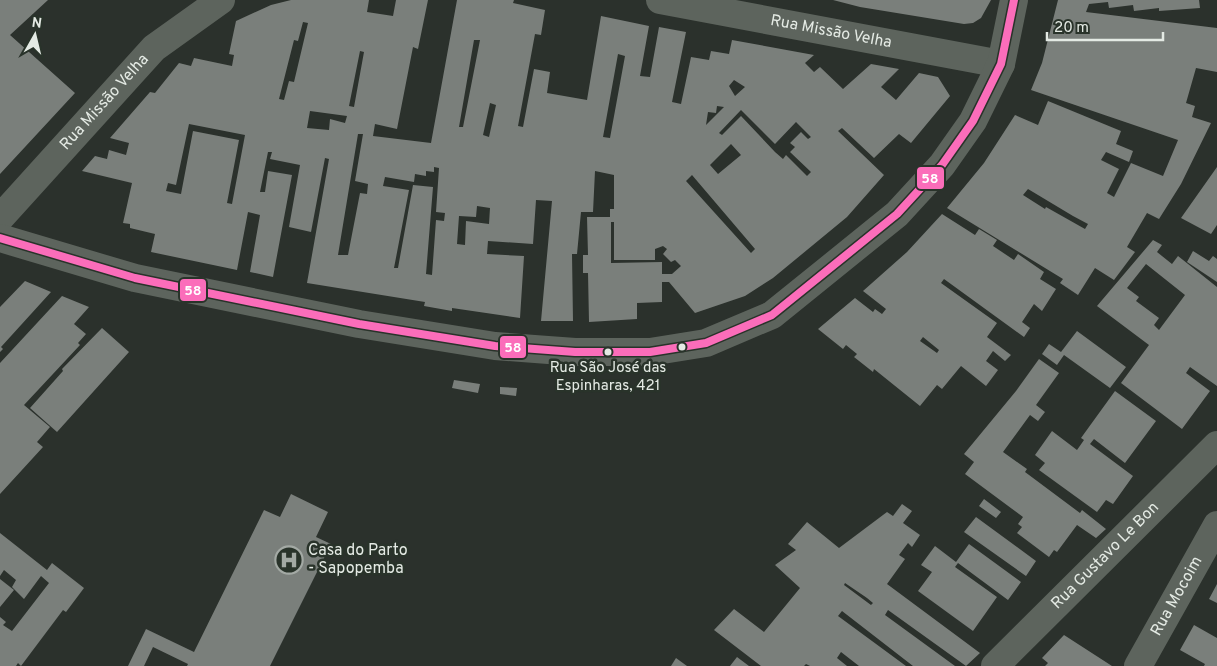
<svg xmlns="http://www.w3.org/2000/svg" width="1217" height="666" font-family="Overpass,sans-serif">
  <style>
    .building { fill: #7a7f7b; fill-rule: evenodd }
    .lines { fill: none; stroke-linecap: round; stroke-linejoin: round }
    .street { stroke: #5d645d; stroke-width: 28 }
    .bus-1-casing { stroke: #29332a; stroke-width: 11 }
    .bus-1 { stroke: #fb6dba; stroke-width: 8 }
    .bus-dot { fill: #e4eae4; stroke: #29332a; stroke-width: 2 }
    .labels { text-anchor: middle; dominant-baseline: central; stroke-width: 5; stroke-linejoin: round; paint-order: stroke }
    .bus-label { font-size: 15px; fill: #e4eae4; stroke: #29332a }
    .street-label { font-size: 16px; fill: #e4eae4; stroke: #29332a }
    .poi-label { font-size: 16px; fill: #e4eae4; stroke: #29332a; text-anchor: start }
    .line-badge { stroke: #29332a; stroke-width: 2 }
    .badge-label { font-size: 14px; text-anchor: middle; font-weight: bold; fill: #fff }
  </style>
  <rect width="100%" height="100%" fill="#2b312c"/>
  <!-- building -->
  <path class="building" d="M0 0H48L10 35 75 93 0 174Z
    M291 0H369L367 12 393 16 396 0H428L418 49 413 47 397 129 375 124 373 136 431 143 457 0H514L513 3 545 10 541 35 535 34 518 126 523 127 534 69 550 72 547 93 587 100 601 16 649 26 640 76 650 77 659 27 686 32 672 102 681 104 691 57 709 60 711 51 729 54 732 40 814 55 805 63 814 72 820 67 843 89 871 64 899 69 881 87 896 100 919 73 938 77 950 96 911 143 899 134 874 158 842 128 838 131 884 175 847 217 773 278 745 296 695 313 669 282H662V302L637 303V319L589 322 588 273H583V255H588L587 217H610V209H614V175L595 171 593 212H581L577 254H572L573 321H541L552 201 536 200 533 244 488 241 487 254 524 256 520 318 452 308V311L424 306 425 302 307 283 329 159 325 158 311 232 289 227 300 165 270 159 272 152H268L260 192H265L268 171 292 175 273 277 250 272 260 215 248 212 237 270 151 252 155 234 130 228V224L123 223 132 183 82 171 95 156 107 159 109 150 126 155 129 143 110 138 150 92 155 93 179 63 191 66 194 58 232 66 234 55 229 54 236 21 271 5ZM303 22 308 23 294 82 289 81 284 100 279 99 294 40 298 41ZM474 40H480L463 127H459ZM360 51 364 52 354 107 349 106ZM618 54 625 56 610 138 603 137ZM734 80 745 87 735 96 729 86ZM490 103 496 105 489 137 483 135ZM717 106 724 107 706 125 708 112 716 113ZM741 110 775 144 796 122 811 137 808 139 801 132 790 143 795 147 790 152 811 172 807 176 786 155 783 159 775 152 741 116 722 135 719 133ZM310 111 347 116 345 123 330 119 329 130 307 128ZM189 124 245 135 232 204 227 203 239 140 193 131 181 194 166 191 168 183 176 185ZM358 134H363L355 181 368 184 367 194 360 193 348 255H338ZM731 144 741 155 718 174 710 165ZM434 167 439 168 436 212 445 213 444 221 436 220 432 275 426 274 433 187 413 185 398 268H394L409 190 383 186 385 177 414 182 415 174 426 176V171L434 172ZM692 175 755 249 751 253 686 181ZM477 206 490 208 489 224 466 221 465 245 457 244 459 216 476 217ZM611 222H614V260H655V249L663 246 667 249 663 254 671 262 675 260 681 266 672 274H662V262L611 263Z
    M833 0H991L981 18 973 23 964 24 860 7Z
    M1058 0H1199L1200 8 1159 11V8L1134 11 1133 5 1109 8 1108 2 1089 4 1086 12 1217 28V72L1196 68 1186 103 1195 106 1192 117 1211 123 1181 184 1159 219 1147 213 1127 247 1135 252 1114 280 1095 268 1078 295 1060 283 1063 279 947 208 984 163 1015 115 1038 125 1048 101 1121 131 1116 144 1133 151 1129 162 1106 152 1101 160 1119 169 1107 193 1114 197 1131 163 1163 176 1178 140 1031 90 1042 63ZM1028 189 1073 216 1088 224 1085 229 1046 207 1045 209 1023 195Z
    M1217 167V225L1211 234 1181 218Z
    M942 214 975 235 979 229 997 240 993 246 1014 260 1018 254 1044 272 1040 279 1056 289 1042 311 1034 304 1022 322 1030 328 1024 337 944 279 941 283 997 323 987 337 1011 355 1005 361 993 351 986 361 998 370 986 386 961 366 942 389 937 385 920 406 874 369 873 372 854 357 857 354 846 345 843 349 818 329 855 298 873 312 875 309 882 314 886 309 863 291 907 252ZM923 337 939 350 937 353 920 341Z
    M1153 240 1162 245 1157 252 1172 264 1178 256 1217 287V386L1190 367 1186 373 1210 391 1182 429 1121 383 1149 345 1097 306ZM1146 264 1185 295 1159 330 1154 325 1159 318 1136 301 1139 297 1127 288Z
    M1193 251 1209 261 1213 256 1217 259V282L1187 262Z
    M25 281 51 292 1 347 3 349 0 352V307Z
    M62 296 89 307 74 324 86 334 78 343 80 345 24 405 50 427 37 442 43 447 0 494V363Z
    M102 328 129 352 57 432 30 408 63 371 62 369Z
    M1077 331 1126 367 1110 388 1064 355 1057 365 1042 354 1049 344 1061 352Z
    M1039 359 1059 373 1036 405 1045 412 1038 421 1030 415 1003 452 1027 469 1025 472 1080 513 1082 510 1106 529 1096 538 1077 525 1057 552 1054 550 1049 557 1017 533 1022 527 1018 524 1023 517 965 474 974 462 964 454 1016 391Z
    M454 380 480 384 478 393 452 388Z
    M500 387 517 388 516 396 500 394Z
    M1115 391 1156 421 1125 463 1094 439 1090 444 1133 476 1113 504 1106 500 1097 512 1039 470 1045 463 1035 455 1052 431 1077 450 1084 440 1081 438Z
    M291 494 328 512 316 537 331 544 270 666H187L188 664 153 647 144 666H128L146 629 194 652 264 510 280 517Z
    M984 499 1001 512 996 518 979 506Z
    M902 504 912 511 903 523 920 535 912 547 908 543 899 555 905 559 887 584 980 653 966 666 888 610 885 615 955 666H913L842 611 838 616 906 666H859L841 652 837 658 847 666H810L806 664 804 666H761L714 630 734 609 764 632 800 588 775 565 796 550 788 544 807 522 839 548 887 512 893 516ZM845 583 867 598 873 603 871 605 844 585Z
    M976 517 1036 561 1026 576 964 532Z
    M0 533 47 570 52 563 84 588 66 612 63 610 21 666 18 663 16 666H0V617L6 622 3 625 12 631 49 583 41 576 24 599 12 587 16 580 4 570 0 576Z
    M969 544 1021 582 1008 600 958 563 955 567 997 597 973 631 918 591 932 572 921 565 935 546 956 562Z
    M0 579 14 590 0 607Z
    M1217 584V603L1209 599Z
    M1194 625 1217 638V666H1204L1205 664 1180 650Z
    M1064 635 1112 666H1045L1048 663 1042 658Z
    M737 657 749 666H730Z
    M676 658 687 666H671Z"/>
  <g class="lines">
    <!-- street -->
    <g class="street">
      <path id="s1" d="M660 0 1001 64"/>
      <path id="s2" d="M0 218 154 48 221 0"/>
      <path d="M0 238 135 278 359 324 495 346 575 352H650L706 343 772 315 897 214 942 165 973 121 1001 64 1014 0"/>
      <path id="s3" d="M995 666 1217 445"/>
      <path id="s4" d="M1138 666 1217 525"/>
    </g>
    <!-- bus-1 casing -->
    <g class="bus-1-casing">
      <path id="bus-1" d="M0 238 135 278 359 324 495 346 575 352H650L706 343 772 315 897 214 942 165 973 121 1001 64 1014 0"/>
    </g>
    <!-- bus-1 -->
    <use href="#bus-1" class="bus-1"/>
  </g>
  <!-- icons -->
  <defs>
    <g id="hospital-ring" transform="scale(1.4375)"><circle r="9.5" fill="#29332a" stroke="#a3a9a4" stroke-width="1.5"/><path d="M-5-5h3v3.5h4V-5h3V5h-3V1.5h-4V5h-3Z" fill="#a3a9a4"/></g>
  </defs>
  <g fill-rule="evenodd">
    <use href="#hospital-ring" x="289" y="560"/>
  </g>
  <!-- markers -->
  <g class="bus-dot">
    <circle cx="682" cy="347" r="4.5"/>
    <circle cx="608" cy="352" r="4.5"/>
  </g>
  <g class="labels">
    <!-- bus labels -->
    <g class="bus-label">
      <text x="608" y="368">Rua São José das<tspan x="608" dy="18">Espinharas, 421</tspan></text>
    </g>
    <!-- street labels -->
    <g class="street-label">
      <text stroke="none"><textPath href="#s1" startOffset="174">Rua Missão Velha</textPath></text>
      <text stroke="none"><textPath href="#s2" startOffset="156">Rua Missão Velha</textPath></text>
      <text stroke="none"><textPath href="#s3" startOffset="156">Rua Gustavo Le Bon</textPath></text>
      <text stroke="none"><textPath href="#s4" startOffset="80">Rua Mocoim</textPath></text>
    </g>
    <!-- poi labels -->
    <g class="poi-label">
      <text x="308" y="551">Casa do Parto<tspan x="308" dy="18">- Sapopemba</tspan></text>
    </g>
  </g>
  <g class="line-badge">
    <rect x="916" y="166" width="29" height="24" rx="5" fill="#fb6dba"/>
    <rect x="179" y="278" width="28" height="24" rx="5" fill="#fb6dba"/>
    <rect x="499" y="335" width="28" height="24" rx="5" fill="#fb6dba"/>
  </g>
  <g class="badge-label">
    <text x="930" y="183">58</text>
    <text x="193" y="295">58</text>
    <text x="513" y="352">58</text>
  </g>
  <!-- north arrow -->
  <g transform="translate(35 35) rotate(8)" stroke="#29332a" stroke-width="4" paint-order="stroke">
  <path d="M0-4L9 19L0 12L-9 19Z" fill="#e4eae4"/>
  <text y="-8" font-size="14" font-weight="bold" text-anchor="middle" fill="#e4eae4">N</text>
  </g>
  <!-- scale -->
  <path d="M1047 32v8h116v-8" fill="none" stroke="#e4eae4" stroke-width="2.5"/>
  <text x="1054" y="32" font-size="15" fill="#e4eae4" stroke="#29332a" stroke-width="4" paint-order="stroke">20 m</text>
</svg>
